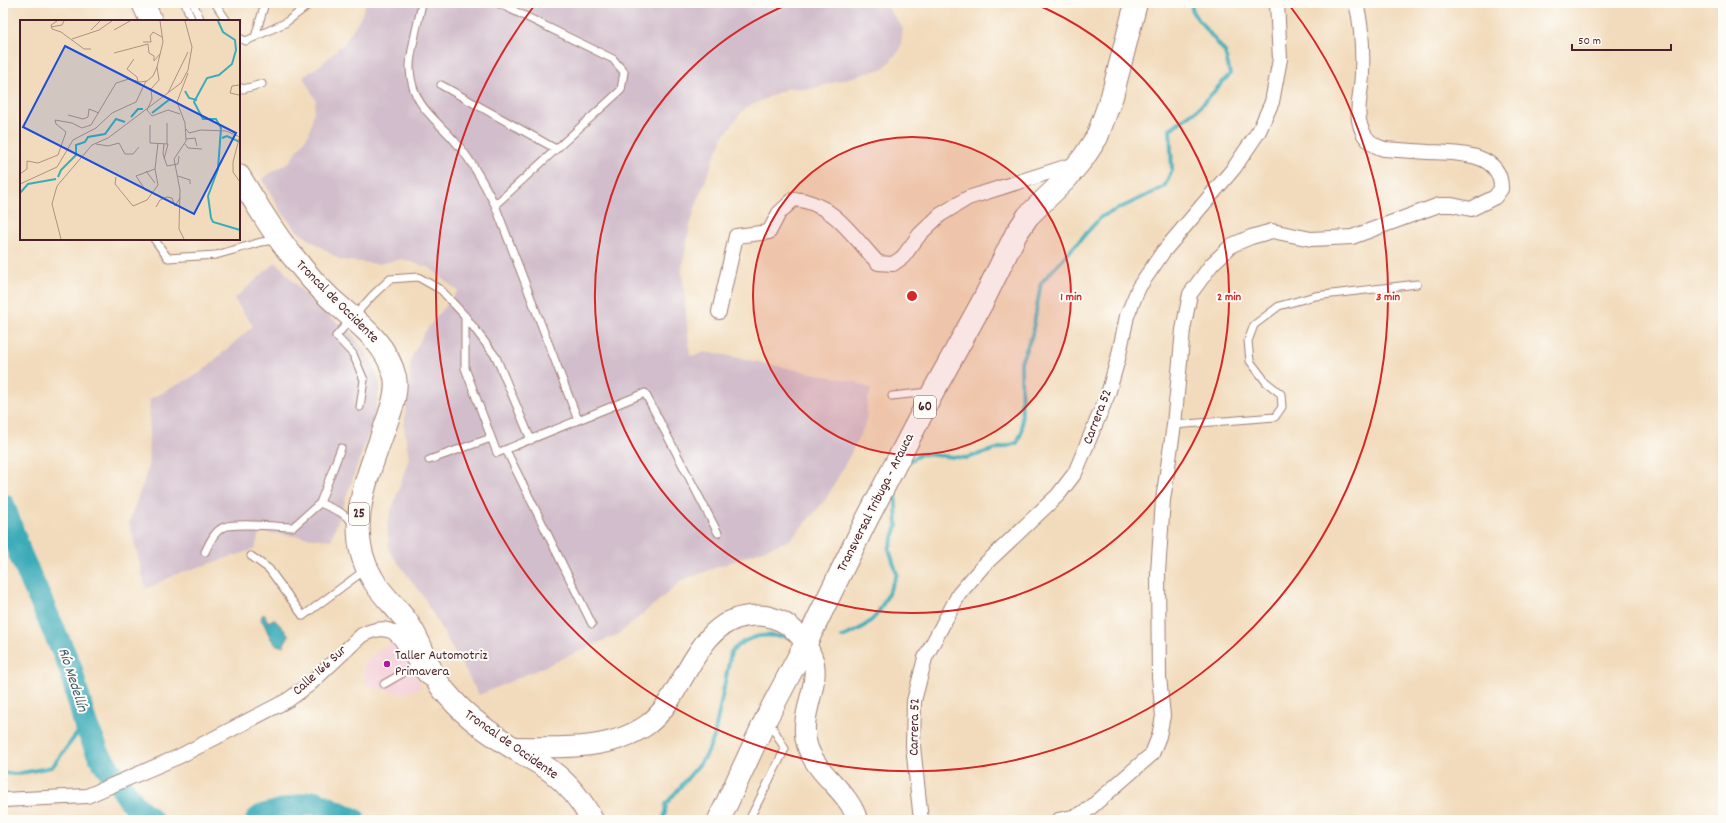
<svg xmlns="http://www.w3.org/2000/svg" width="1726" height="823" font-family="Dekko,sans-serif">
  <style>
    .built { fill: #f5cfd9 }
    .industrial { fill: #d1bdcb }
    .water { fill: #3cacb9; stroke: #436672 }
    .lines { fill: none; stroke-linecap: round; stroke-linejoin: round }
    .stream { stroke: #3cacb9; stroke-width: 4 }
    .river { stroke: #3cacb9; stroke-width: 24 }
    .lane-casing { stroke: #9e7d74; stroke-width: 9 }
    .street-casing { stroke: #9e7d74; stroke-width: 16 }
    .secondary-casing { stroke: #9e7d74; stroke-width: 22 }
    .primary-casing { stroke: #9e7d74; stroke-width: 24 }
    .highway-casing { stroke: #9e7d74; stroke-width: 24 }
    .lane { stroke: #fff; stroke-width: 7 }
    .street { stroke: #fff; stroke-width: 14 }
    .secondary { stroke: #fff; stroke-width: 20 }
    .primary { stroke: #fff; stroke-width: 22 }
    .highway { stroke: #fff; stroke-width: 22 }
    .ring { fill: none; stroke: #d62828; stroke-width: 2 }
    .poi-dot { fill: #b5179e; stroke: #fdfcf7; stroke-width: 1.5 }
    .labels { text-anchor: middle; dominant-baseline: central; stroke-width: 4; stroke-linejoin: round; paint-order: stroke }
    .shield { fill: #fdfcf7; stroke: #806168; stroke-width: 1 }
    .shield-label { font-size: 13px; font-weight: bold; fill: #4a1f2b }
    .street-label { font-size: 14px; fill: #4a1f2b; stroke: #fdfcf7 }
    .poi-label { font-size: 14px; fill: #4a1f2b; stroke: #fdfcf7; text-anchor: start }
    .water-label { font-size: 15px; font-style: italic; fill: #445e6b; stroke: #fdfcf7 }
    .inset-river { fill: none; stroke: #3cacb9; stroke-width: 2 }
    .inset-road { fill: none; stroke: #af9082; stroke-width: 1 }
    .view { fill: #1d4ed8; fill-opacity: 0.15; stroke: #1d4ed8; stroke-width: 2 }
    .inset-edge { fill: none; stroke: #4a1f2b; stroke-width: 2 }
    .centre { fill: #d62828; stroke: #fdfcf7; stroke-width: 2 }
    .ring-label { font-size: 12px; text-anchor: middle; font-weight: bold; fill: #d62828; stroke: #fdfcf7; stroke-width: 4; stroke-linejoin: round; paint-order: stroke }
  </style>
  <rect width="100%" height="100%" fill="#fdfcf7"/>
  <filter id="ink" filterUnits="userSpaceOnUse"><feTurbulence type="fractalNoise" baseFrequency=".025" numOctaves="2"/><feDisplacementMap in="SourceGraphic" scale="8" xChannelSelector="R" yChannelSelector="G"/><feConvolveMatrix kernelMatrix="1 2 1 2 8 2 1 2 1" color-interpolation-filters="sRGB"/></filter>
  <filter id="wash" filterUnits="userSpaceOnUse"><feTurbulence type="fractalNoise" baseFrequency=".012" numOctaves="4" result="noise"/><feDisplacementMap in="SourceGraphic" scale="16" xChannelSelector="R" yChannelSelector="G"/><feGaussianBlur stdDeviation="0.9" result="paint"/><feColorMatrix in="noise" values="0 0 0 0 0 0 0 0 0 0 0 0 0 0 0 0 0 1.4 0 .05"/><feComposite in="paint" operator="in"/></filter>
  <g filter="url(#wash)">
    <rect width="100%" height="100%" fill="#f2dbbc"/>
    <!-- built -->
    <path class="built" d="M394 640 422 686 404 694 368 686 363 673 366 661Z"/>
    <!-- industrial -->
    <path class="industrial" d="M366 3H879L887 7 903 28 900 50 884 68 811 89 788 88 746 108 741 113 723 137 699 196 690 225 682 270 690 355 695 356 704 352 725 355 855 382 871 389 867 404 866 423 850 455 826 499 790 540 683 580 619 634 479 695 421 593 389 551 387 524 409 458 404 427 411 358 426 330 458 291 430 268 402 259 379 264 340 260 298 232 281 211 262 179 290 161 309 134 316 100 303 77 322 64 344 43 361 17Z
      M276 262 313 303 353 335 373 363 380 386 374 418 331 540 259 532 255 549 177 574 146 589 129 522 148 469 150 399 200 373 253 326 234 299Z"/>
    <!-- water -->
    <path class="water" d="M262 615H265L268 622 274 619 289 635 283 646C269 647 268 626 261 620Z"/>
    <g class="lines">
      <!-- stream -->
      <path class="stream" d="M905 464 921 454 966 458 1017 443 1022 431 1021 362 1032 335 1041 283 1101 217 1164 187 1172 170 1170 129 1198 109 1230 74 1225 52 1193 13 1191 3
        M842 637C880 623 881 608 897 574L889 549 897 526 895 484
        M3 773 16 774 52 767 85 723
        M664 820 666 804 706 756 714 737 731 652C749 633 766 634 790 637"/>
      <!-- river -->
      <path class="river" d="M3 505 20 554 70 667 85 723 99 755 134 805 151 820
        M257 820 262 816 315 802 354 820"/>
    </g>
  </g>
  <g filter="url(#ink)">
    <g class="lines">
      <!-- lane casing -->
      <g class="lane-casing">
        <path id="lane" d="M185 3 192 21
          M193 3 201 21
          M215 3 227 21
          M422 3C419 20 409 54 410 69 412 107 436 118 458 145 473 163 484 184 495 205L578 420
          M255 37 265 3
          M239 38 246 41 285 23 311 3
          M441 85 556 149
          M239 87 243 89 262 84
          M495 205 621 90 624 72 613 59 498 3
          M154 239 168 258 216 255 261 242 276 240
          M465 316V368L497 453 645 393 718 533
          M892 396 928 392
          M360 407 364 380 353 354 336 336 373 295 390 279 418 277 441 290 465 316 496 357 531 440
          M1174 425 1275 417 1282 407 1281 394 1266 382 1250 361 1248 341 1254 325 1279 306 1315 296 1417 284
          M506 450 592 624
          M429 460 491 438
          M320 503 341 448
          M205 552C209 544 214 531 224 527 238 522 277 527 293 527L320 503 340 512 356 524
          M251 556 269 569 303 616 365 570
          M384 684 417 665
          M749 820 785 749 769 721"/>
      </g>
      <!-- street casing -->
      <g class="street-casing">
        <path id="street" d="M719 312 736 236 769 232 779 213 794 199C833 202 854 238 878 263L893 264 903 257 920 234 940 215 968 198 1078 163
          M3 800 87 796 180 756 288 700 310 684 362 635C405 613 403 658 428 678
          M921 820 913 746 914 701 925 658 959 594 983 566 1058 495 1075 473 1108 394 1118 359 1127 316 1139 287 1163 252 1234 168 1259 131 1272 102 1280 59 1277 3
          M1058 820 1077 816 1089 809 1152 754 1159 736 1163 716 1159 677 1158 572 1163 500 1174 425 1183 330 1190 294 1212 264 1232 245 1251 237 1272 231 1311 239 1352 237 1439 205H1452L1471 209 1495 197 1501 189C1502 151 1455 153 1428 152 1413 151 1399 150 1384 149 1374 146 1366 141 1362 130 1354 113 1362 91 1362 73 1363 49 1362 26 1356 3"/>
      </g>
      <!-- secondary casing -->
      <g class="secondary-casing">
        <path id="secondary" d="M512 747C556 747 608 752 647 725 686 697 694 621 749 616 757 615 765 615 773 618 792 624 805 639 812 657 823 684 796 716 808 748 818 776 850 792 857 820"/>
      </g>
      <!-- primary casing -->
      <g class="primary-casing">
        <path id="primary" d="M143 3 151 21
          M239 176C257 204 273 234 295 259 306 273 317 286 330 298 356 322 386 341 395 377 398 392 391 410 386 424 369 474 342 528 372 578 381 595 396 606 407 622 420 639 425 661 436 679 442 690 453 701 462 710 479 726 500 740 520 752 530 758 542 764 551 771 568 784 582 801 592 820"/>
      </g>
      <!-- highway casing -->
      <g class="highway-casing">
        <path id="highway" d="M719 820 767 717 806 643 865 523 933 392 983 301 1016 234 1028 216 1066 179 1084 157 1097 137 1112 96 1136 3"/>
      </g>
      <!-- lane -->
      <use href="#lane" class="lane"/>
      <!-- street -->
      <use href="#street" class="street"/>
      <!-- secondary -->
      <use href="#secondary" class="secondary"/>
      <!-- primary -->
      <use href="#primary" class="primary"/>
      <!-- highway -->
      <use href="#highway" class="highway"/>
    </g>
  </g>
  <!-- distance rings -->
  <circle cx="912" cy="296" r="159" fill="#d62828" fill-opacity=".12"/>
  <g class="ring">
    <circle cx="912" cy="296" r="159"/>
    <path d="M1033 3A317 317 0 1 1 791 3"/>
    <path d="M1290 6A476 476 0 1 1 534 6"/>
  </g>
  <!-- markers -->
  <circle class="poi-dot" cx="387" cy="664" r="4"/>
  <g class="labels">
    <!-- shield labels -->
    <g class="shield">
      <rect x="914" y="396" width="22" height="22" rx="3"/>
      <rect x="349" y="503" width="20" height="22" rx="3"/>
    </g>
    <g class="shield-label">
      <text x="925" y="407">60</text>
      <text x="359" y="514">25</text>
    </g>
    <!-- street labels -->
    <g class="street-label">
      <text transform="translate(337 302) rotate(45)">Troncal de Occidente</text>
      <text transform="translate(1098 417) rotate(-69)">Carrera 52</text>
      <text transform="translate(876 503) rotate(-63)">Transversal Tribuga - Arauca</text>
      <text transform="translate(320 671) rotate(-42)">Calle 166 Sur</text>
      <text transform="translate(915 727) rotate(-89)">Carrera 52</text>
      <text transform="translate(511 745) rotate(35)">Troncal de Occidente</text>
    </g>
    <!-- poi labels -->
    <g class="poi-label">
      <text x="395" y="656">Taller Automotriz<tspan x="395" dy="16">Primavera</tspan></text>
    </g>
    <!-- water labels -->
    <g class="water-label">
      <text transform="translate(72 680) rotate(72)">Río Medellín</text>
    </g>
  </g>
  <!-- overview -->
  <g transform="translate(20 20)">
    <rect width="220" height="220" fill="#f2dbbc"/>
    <path class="inset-river" d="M198 1 203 12 215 20 216 30 212 44 199 55 187 58 174 82 183 99H196L201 108 198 149 188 176 191 198 193 202 220 210M165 71 169 78 177 80M132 93 150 79M111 97 118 89H123M202 118 207 116 220 122M38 157 41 150 56 135V125L65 122 68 117 85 114 96 99 105 102M0 173 8 164 36 159"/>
    <path class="inset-road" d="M37 1 31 5 32 9 41 12 64 29H71M140 1 143 22 137 47 139 60 131 69 132 79 127 90 132 96 148 90 160 94M31 7 42 5 44 1M71 10 80 1M94 10 110 1M52 19 79 10 92 1M123 22H131L130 16 133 12 142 17M94 33 128 24 129 33 134 36V41L140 34M114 39 107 49 117 57 118 62M220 64V82M148 73 168 32M219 75 210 73 212 66 219 65M48 95 63 99 68 97 69 89 79 93M130 105V123L148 124 144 139M166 109 169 113 181 110 206 111 220 117M220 115 213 142V152L220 162M166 119 175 118 177 126M76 124 88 126 99 123 105 134H113L119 127M144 124 143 134 147 146 158 144 159 136M147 124V103M165 124 168 128 182 129M126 151 135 163M0 154 7 149V141L18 143 38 135 46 112 36 104 35 100 52 103 62 108 71 105 96 63 109 59 120 62 127 61 133 56 137 47M158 156 170 160V164M96 157 95 164 113 186 127 180 138 165 135 149 138 123M0 164 37 147 53 120 76 108 92 93 116 82 126 61M126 171 116 156 135 149M136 187 140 180 147 177 152 178 155 186 160 178M41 219 32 184 37 166 72 125 88 118 161 63 168 50 172 27 165 1M164 219 159 209 160 170 154 139 166 121 165 103 157 82 168 53"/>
    <path class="view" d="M45 26 216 113 174 194 3 107Z"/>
    <rect width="220" height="220" class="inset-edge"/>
  </g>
  <circle cx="912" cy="296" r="6" class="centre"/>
  <g class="ring-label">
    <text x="1071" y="300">1 min</text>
    <text x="1229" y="300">2 min</text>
    <text x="1388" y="300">3 min</text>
  </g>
  <!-- margin -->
  <rect width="1726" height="823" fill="none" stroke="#fdfcf7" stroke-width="16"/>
  <!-- scale -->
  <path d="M1572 44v6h99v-6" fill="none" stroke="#4a1f2b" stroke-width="2"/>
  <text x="1578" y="44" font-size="12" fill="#4a1f2b" stroke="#fdfcf7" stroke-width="3" paint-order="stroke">50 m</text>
</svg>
